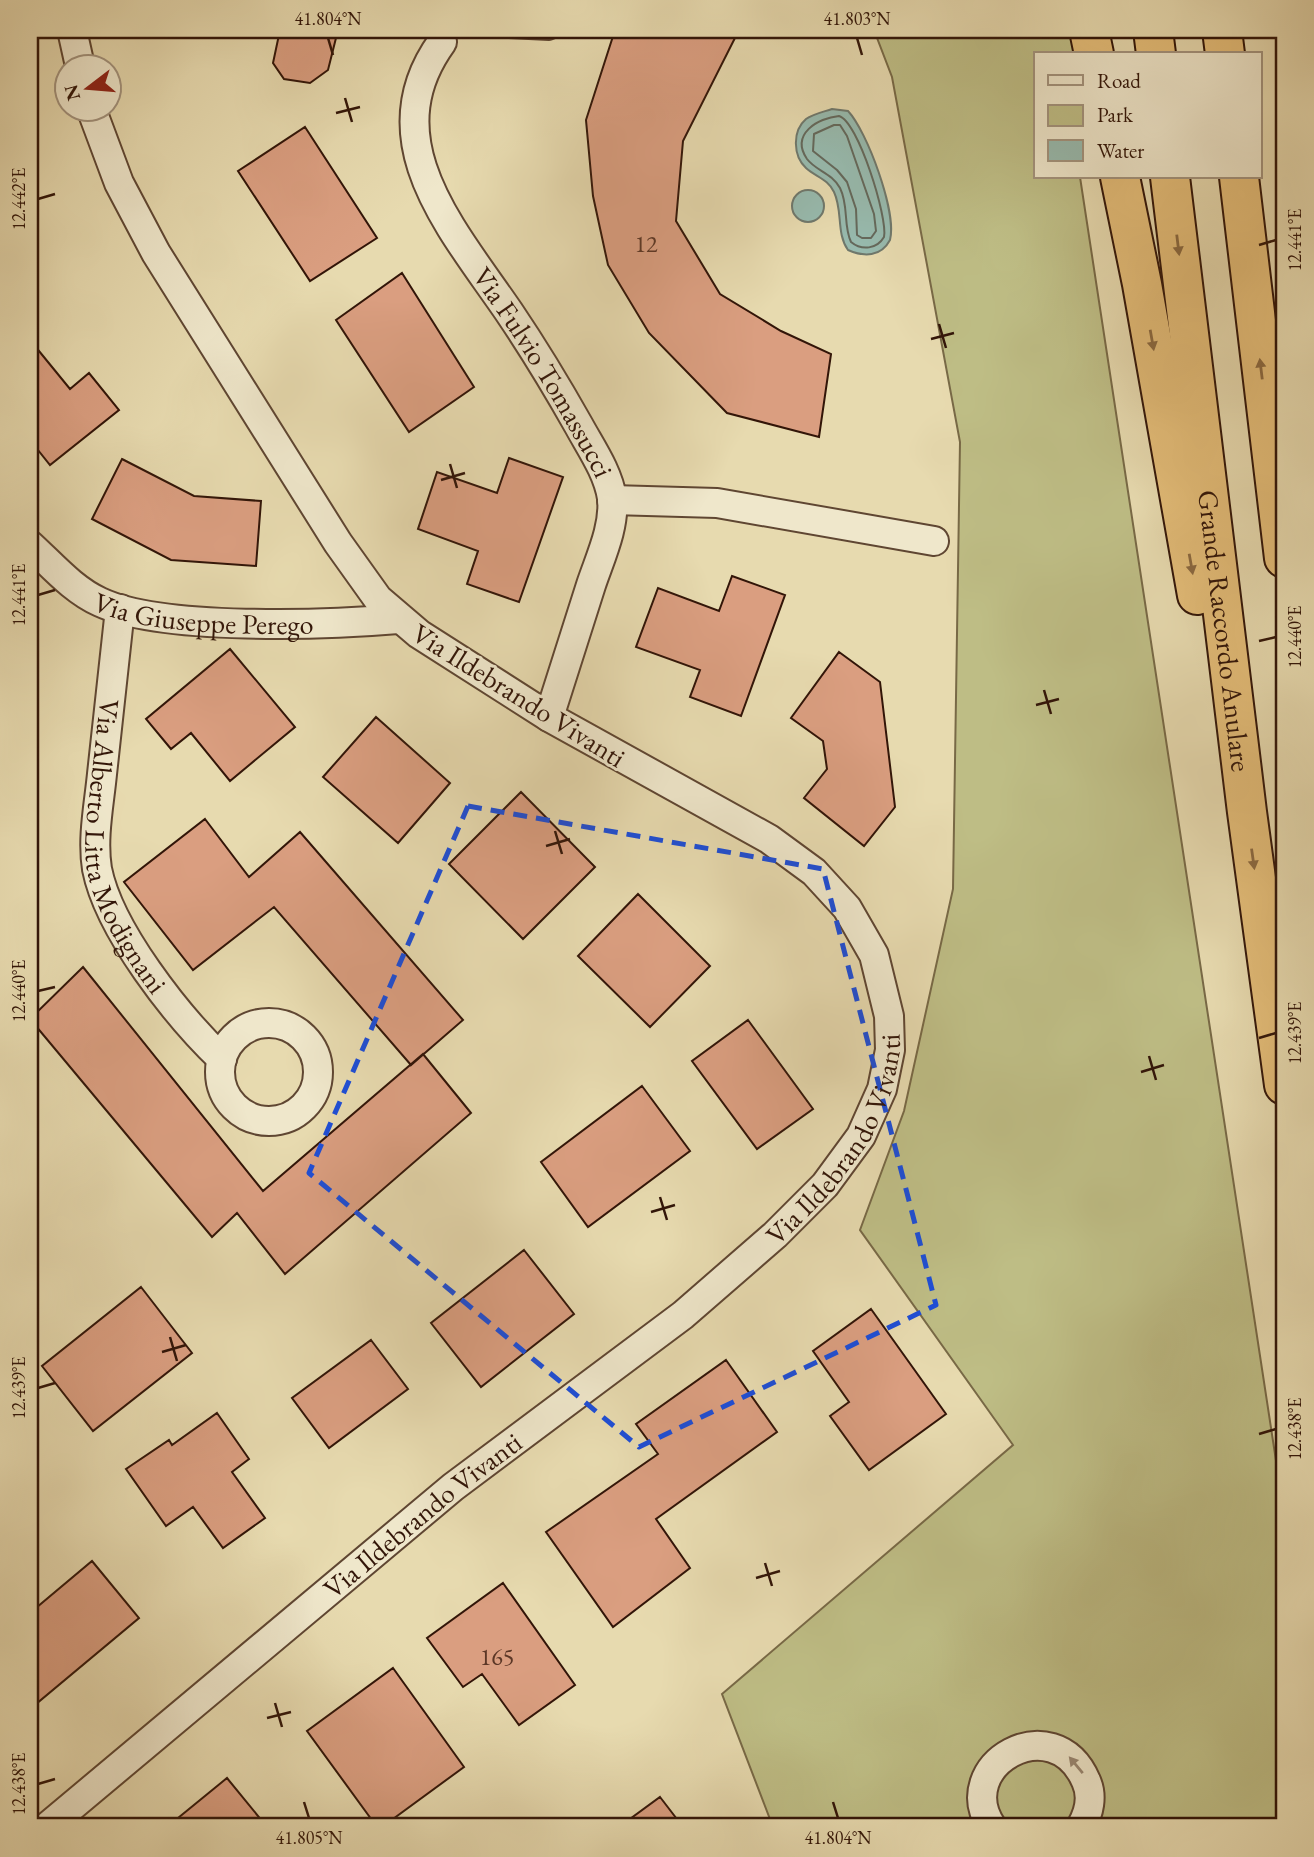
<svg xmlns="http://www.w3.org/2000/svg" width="1314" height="1857" font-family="'EB Garamond',serif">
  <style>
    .green { fill: #bebd85; stroke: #786946; stroke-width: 2 }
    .water { fill: #97baae; stroke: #6f786c; stroke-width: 2 }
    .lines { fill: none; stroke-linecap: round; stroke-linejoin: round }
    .shore { stroke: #64685b; stroke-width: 2 }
    .building { fill: #da9e80; stroke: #321508; stroke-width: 2 }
    .service-casing { stroke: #5f4632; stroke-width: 18 }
    .minor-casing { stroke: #5f4632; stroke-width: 32 }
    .motorway-casing { stroke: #321508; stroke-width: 42 }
    .service { stroke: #efe7cb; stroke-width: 14 }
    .minor { stroke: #efe7cb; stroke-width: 28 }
    .motorway { stroke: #e4bd78; stroke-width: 38 }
    .oneway { fill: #8b6940 }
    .oneway2 { fill: #9a8873 }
    .marked { fill: none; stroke: #1d4ed8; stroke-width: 5; stroke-dasharray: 14 9; stroke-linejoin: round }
    .ticks { fill: none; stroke: #321508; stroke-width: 2.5 }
    .labels { text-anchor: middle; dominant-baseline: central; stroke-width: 6; stroke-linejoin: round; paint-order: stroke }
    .number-label { font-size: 24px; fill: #5c3726 }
    .street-label { font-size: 28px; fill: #321508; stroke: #efe7cb }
    .neatline { fill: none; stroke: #321508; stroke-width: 2.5 }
    .ticks-label { font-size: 18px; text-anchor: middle; fill: #321508 }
  </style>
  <rect width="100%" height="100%" fill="#e7daaf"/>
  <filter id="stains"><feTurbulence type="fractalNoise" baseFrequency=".00286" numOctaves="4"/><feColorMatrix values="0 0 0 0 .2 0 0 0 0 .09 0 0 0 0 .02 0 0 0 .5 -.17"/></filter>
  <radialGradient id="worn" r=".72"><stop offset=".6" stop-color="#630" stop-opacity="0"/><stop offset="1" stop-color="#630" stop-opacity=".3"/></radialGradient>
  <!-- green -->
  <path class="green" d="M874 30H1086L1083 54H1036V177H1080L1284 1513V1827H773L722 1694 1013 1445 860 1230 904 1111 953 889 960 442 892 77Z"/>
  <!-- water -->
  <path class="water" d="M832 109 848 111C867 131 897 212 890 240 881 257 864 257 848 250 836 233 843 211 834 192 828 179 816 177 806 168 793 156 792 131 806 119 813 114 823 112 832 109Z
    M792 206a16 16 0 1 1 32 0a16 16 0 1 1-32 0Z"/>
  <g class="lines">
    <!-- shore -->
    <path class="shore" d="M839 116C858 121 888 218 884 237 877 249 862 251 851 242 843 225 849 206 840 188 832 173 816 171 807 159 790 134 818 118 839 116Z
      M834 125H840L847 136 874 214 876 231 871 238H862L857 235 856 209 847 182 837 170 813 151 814 134Z"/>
  </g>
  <!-- building -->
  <path class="building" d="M280 30H338L328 70 310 83 284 79 273 63Z
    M615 30H739L683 141 676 221 720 294 781 331 831 354 819 437 727 413 649 333 608 265 593 196 586 120Z
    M305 127 377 238 310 281 238 171Z
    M402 273 474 387 409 432 336 320Z
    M30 340 70 389 89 373 119 410 50 465 30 440Z
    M509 458 563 477 519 602 467 584 478 551 418 529 437 472 497 493Z
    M122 459 194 496 261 501 256 566 171 560 92 519Z
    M732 576 785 595 741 716 690 697 700 670 636 647 658 588 719 611Z
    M230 649 295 727 230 781 191 733 171 749 146 719Z
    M839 652 880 682 895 807 864 846 804 798 827 769 823 741 791 718Z
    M376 717 450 783 398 843 323 777Z
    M521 792 595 867 523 939 449 864Z
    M205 819 249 877 300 832 463 1020 411 1065 274 907 193 970 124 882Z
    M638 894 710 966 650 1027 578 956Z
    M83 967 263 1191 423 1054 471 1113 285 1274 237 1213 212 1237 30 1019Z
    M748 1020 813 1109 757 1149 692 1061Z
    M642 1086 690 1151 588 1227 541 1162Z
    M524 1250 574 1314 481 1387 431 1323Z
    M141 1287 192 1353 93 1431 42 1366Z
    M871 1309 946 1414 869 1470 830 1416 849 1402 813 1351Z
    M371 1340 408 1389 329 1448 292 1398Z
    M726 1360 777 1432 656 1519 690 1568 613 1627 546 1532 658 1454 636 1424Z
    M217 1413 249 1459 232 1472 265 1518 223 1548 193 1507 166 1526 126 1469 169 1440 172 1445Z
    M92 1561 139 1618 30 1709V1613Z
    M503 1583 575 1685 519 1725 482 1674 463 1687 427 1638Z
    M393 1668 464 1767 382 1827H377L307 1731Z
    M227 1778 267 1827H167Z
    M660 1797 683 1827H619Z"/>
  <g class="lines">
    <!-- service casing -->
    <g class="service-casing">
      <path id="service" d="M509 30 549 32 554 30"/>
    </g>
    <!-- minor casing -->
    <g class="minor-casing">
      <g id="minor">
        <path d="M72 30 80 66"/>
        <path id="s1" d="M442 42C371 140 453 230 509 312 534 349 557 387 579 426 591 448 608 472 612 498 615 527 600 558 591 585 577 629 563 673 549 717"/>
        <path d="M612 500 717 503 934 541"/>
        <path id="s2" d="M30 545C52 565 73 590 100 602 162 631 327 625 398 619"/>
        <path id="s3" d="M120 609C114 664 108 719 102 774 99 805 92 838 97 869 109 930 177 1016 222 1059"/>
        <circle cx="269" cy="1072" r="49"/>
        <path id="s4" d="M47 1827 453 1487 683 1315 775 1235 825 1185 861 1136 882 1089 890 1050 889 1016 874 955 847 908 814 872 769 839 549 717 419 634 378 599 338 543 156 253 119 183 91 108"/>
        <path d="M992 1827C950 1765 1054 1706 1086 1781 1093 1796 1089 1813 1081 1827"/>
      </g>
    </g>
    <!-- motorway casing -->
    <g class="motorway-casing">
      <g id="motorway">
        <path d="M1089 30 1094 54"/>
        <path d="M1153 30 1156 54"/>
        <path d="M1222 30 1225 54"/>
        <path d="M1120 177 1142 284 1197 595"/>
        <path id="s5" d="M1170 177 1247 812 1284 1085"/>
        <path d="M1239 177 1284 558"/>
      </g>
    </g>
    <!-- service -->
    <use href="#service" class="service"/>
    <!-- minor -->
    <use href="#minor" class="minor"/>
    <!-- motorway -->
    <use href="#motorway" class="motorway"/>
  </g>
  <!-- one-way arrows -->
  <defs><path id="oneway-solid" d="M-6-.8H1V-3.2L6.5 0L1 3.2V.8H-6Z" transform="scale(1.75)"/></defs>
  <g class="oneway">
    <use href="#oneway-solid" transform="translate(1178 245) rotate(83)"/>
    <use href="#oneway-solid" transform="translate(1152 340) rotate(80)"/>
    <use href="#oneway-solid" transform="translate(1261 369) rotate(-97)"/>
    <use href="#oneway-solid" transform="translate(1191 564) rotate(80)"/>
    <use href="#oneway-solid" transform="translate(1253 859) rotate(82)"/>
  </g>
  <use class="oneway2" href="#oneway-solid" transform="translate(1076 1765) rotate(-130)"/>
  <!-- marked area -->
  <path class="marked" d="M468 806 823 869 936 1305 639 1447 309 1173Z"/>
  <!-- ticks -->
  <path class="ticks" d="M328 38 333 55M857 38 862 55M345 98 352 122M336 113 360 107M38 199 55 194M1259 245 1276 240M939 324 946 348M931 339 954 333M450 464 457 488M441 480 465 473M38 595 55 590M1259 641 1276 637M1044 690 1051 714M1036 705 1059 699M555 831 562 854M546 846 570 839M38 991 55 987M1259 1038 1276 1033M1149 1056 1156 1080M1141 1072 1164 1065M660 1197 667 1220M651 1212 675 1205M170 1337 177 1361M162 1352 186 1345M38 1388 55 1383M1259 1434 1276 1429M765 1563 772 1586M756 1578 780 1571M275 1703 282 1727M267 1718 291 1712M38 1784 55 1779M304 1802 309 1818M833 1802 838 1818"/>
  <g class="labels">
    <!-- number labels -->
    <g class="number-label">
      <text x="646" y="243">12</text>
      <text x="497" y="1656">165</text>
    </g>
    <!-- street labels -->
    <g class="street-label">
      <text stroke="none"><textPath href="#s1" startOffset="371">Via Fulvio Tomassucci</textPath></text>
      <text stroke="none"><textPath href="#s2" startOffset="196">Via Giuseppe Perego</textPath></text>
      <text stroke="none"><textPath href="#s5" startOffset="457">Grande Raccordo Anulare</textPath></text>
      <text transform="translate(519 695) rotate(32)">Via Ildebrando Vivanti</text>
      <text stroke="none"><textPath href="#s3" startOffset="245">Via Alberto Litta Modignani</textPath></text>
      <text stroke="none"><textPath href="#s4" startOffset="1055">Via Ildebrando Vivanti</textPath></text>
      <text stroke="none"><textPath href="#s4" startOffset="488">Via Ildebrando Vivanti</textPath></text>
    </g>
  </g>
  <!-- margin -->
  <rect width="1314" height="1857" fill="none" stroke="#e7daaf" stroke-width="77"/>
  <!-- legend -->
  <rect x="1034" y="52" width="228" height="126" fill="#efe7cb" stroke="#a3937d" stroke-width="2"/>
  <rect x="1048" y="75" width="35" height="10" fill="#efe7cb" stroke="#a3937d" stroke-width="2"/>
  <text x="1097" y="88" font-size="21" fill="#321508">Road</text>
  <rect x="1048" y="105" width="35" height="21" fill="#bebd85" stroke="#a3937d" stroke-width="2"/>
  <text x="1097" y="122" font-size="21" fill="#321508">Park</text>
  <rect x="1048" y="140" width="35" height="21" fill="#97baae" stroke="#a3937d" stroke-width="2"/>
  <text x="1097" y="158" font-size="21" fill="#321508">Water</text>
  <!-- north arrow -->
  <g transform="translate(88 88) rotate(254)"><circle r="33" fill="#efe7cb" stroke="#a3937d" stroke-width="2"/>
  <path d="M0-5L12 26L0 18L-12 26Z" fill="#8f2418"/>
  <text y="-10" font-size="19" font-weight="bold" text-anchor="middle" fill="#321508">N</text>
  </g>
  <rect x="38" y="38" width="1238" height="1780" class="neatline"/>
  <g class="ticks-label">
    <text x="328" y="25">41.804°N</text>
    <text x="857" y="25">41.803°N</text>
    <text transform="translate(19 199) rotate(-90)" y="6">12.442°E</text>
    <text transform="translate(1295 240) rotate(-90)" y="6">12.441°E</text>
    <text transform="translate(19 595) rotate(-90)" y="6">12.441°E</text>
    <text transform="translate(1295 637) rotate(-90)" y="6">12.440°E</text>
    <text transform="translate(19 991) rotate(-90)" y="6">12.440°E</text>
    <text transform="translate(1295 1033) rotate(-90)" y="6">12.439°E</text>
    <text transform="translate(19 1388) rotate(-90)" y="6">12.439°E</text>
    <text transform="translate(1295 1429) rotate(-90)" y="6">12.438°E</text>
    <text transform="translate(19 1784) rotate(-90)" y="6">12.438°E</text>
    <text x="309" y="1844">41.805°N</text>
    <text x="838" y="1844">41.804°N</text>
  </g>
  <rect width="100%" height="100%" filter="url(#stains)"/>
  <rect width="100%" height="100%" fill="url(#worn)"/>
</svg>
